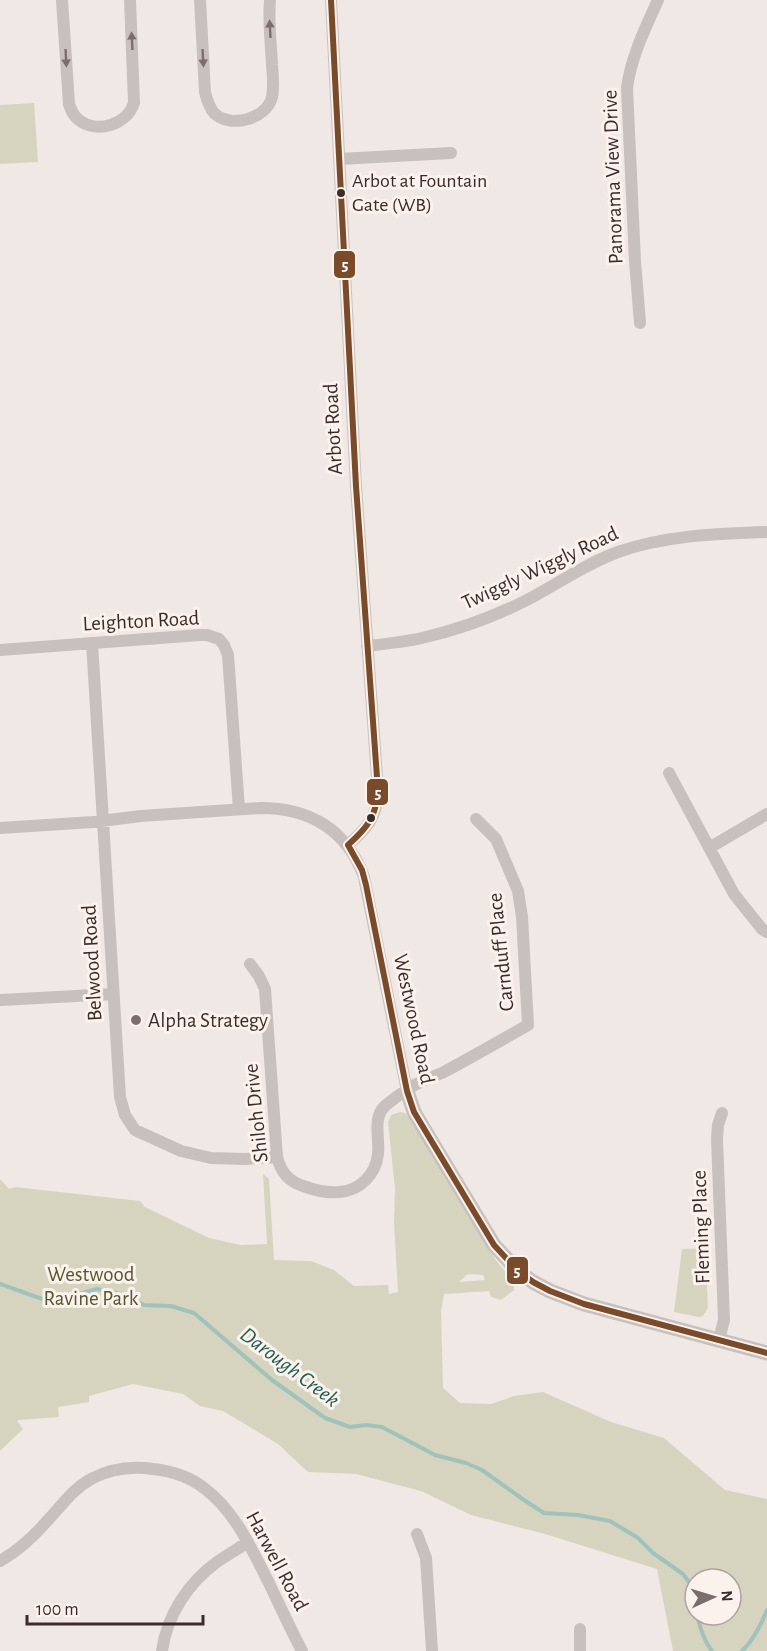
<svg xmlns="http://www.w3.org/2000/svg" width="767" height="1651" font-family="'Alegreya Sans',sans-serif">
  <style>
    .green { fill: #d6d4be; fill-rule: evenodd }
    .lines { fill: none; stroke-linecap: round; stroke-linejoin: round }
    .stream { stroke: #a0c2ba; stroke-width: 4 }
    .minor { stroke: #c8c0bd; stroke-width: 12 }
    .tertiary { stroke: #c8c0bd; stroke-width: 15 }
    .bus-1-casing { stroke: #fbf1ed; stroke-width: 10 }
    .bus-1 { stroke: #7a4b2a; stroke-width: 6 }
    .oneway { fill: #7a6f6d }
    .bus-dot { fill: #3a2c2b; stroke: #fbf1ed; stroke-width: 2 }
    .poi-dot { fill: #7a6e6c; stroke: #fbf1ed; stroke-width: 2 }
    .labels { text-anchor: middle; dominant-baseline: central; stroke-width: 6; stroke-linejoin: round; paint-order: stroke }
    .bus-label { font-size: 20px; fill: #3a2c2b; stroke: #fbf1ed; text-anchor: start }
    .street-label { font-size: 21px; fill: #3a2c2b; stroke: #fbf1ed }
    .poi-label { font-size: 21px; fill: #3a2c2b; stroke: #fbf1ed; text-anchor: start }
    .park-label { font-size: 21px; fill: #53592e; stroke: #fbf1ed }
    .water-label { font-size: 22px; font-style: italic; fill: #1f5d52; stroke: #fbf1ed }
    .line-badge { stroke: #fbf1ed; stroke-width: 2 }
    .badge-label { font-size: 16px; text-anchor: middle; font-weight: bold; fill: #fff }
  </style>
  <rect width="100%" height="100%" fill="#f0e8e4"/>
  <!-- green -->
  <path class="green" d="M34 103 38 162 0 164V105Z
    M400 1112 405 1113 409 1117C437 1165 465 1213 496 1260 503 1271 514 1277 514 1290L501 1300 491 1297 489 1291 444 1294 441 1311 443 1388 460 1403 491 1404 514 1396 543 1392 611 1422 664 1438 725 1490 767 1499V1651H673L657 1569 545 1534 471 1515 421 1491 356 1474 308 1472 278 1444 223 1411 200 1406 183 1394 133 1384 89 1396V1402L58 1407 59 1417 18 1420 17 1421 23 1429 0 1451V1179L9 1189 15 1187 140 1201 145 1207 209 1238 241 1245 267 1244 263 1174 269 1179 274 1260 311 1261 334 1270 354 1286 388 1285 389 1294 398 1292 394 1223 395 1189 388 1122 391 1115ZM468 1274 483 1275 485 1280 459 1282ZM695 1579H731V1615H695Z
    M705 1248 708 1308 703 1316 699 1317 674 1312 682 1249Z"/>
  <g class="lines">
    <!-- stream -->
    <path class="stream" d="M0 1284 45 1300 59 1299 97 1289 117 1293 144 1305 171 1306 194 1313 272 1380 325 1418 350 1427 366 1425 382 1427 435 1455 466 1463 482 1470 524 1500 544 1513 578 1515 610 1521 638 1538 653 1553 683 1574 691 1585 695 1604
      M697 1615C700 1628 704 1641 712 1651
      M742 1651C754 1640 761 1625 767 1610"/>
    <!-- minor -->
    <path class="minor" d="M62 0 69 104C71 110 73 116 79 120 97 134 127 125 134 103L130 0
      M200 0 205 92C207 100 209 107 214 113 230 129 267 119 272 97 274 87 273 75 272 65 271 43 268 21 270 0
      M331 0 356 486 378 791C377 818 367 828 348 845
      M339 159 451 153
      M640 323 635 261 627 88C631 57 645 29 658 0
      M92 643 120 1097 125 1115 135 1130 181 1151 211 1158 245 1159 277 1157
      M367 646C385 644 404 642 422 638 457 630 493 617 525 601 556 585 585 564 618 552 666 535 717 534 767 532
      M0 650 200 635H207L219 639 224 645 228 655 239 809
      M669 773 734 894 762 929 767 932
      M0 828 93 822 141 816 261 808C310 808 347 830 364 877L407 1091
      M709 848 767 814
      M250 964 259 976 265 989 277 1157C281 1172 288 1181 303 1186 314 1190 328 1193 339 1192 360 1191 376 1174 378 1154 380 1139 372 1118 385 1106 393 1099 410 1087 419 1083 427 1078 436 1076 444 1072 472 1057 500 1041 528 1025L522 917 518 891 496 839 476 819
      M1 1000 113 994
      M719 1340 724 1320 717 1139 718 1125 722 1113
      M417 1534 426 1558 432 1651
      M0 1561C18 1551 35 1535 48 1520 62 1505 73 1489 91 1479 110 1469 132 1466 153 1469 171 1471 190 1477 204 1488 235 1511 251 1548 268 1581 279 1604 290 1628 302 1651
      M580 1629V1651
      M162 1651C167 1615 188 1583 217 1562 227 1555 238 1549 248 1542"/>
    <!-- tertiary -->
    <path class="tertiary" d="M407 1091 414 1112 424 1129 494 1245 518 1271 533 1282 550 1291 584 1304 767 1353"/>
    <!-- bus-1 casing -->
    <g class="bus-1-casing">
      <path id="bus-1" d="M331 0 356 486 378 791C376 817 367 828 348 845L362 870 366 885 407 1091 414 1112 494 1245 518 1271 533 1282 550 1291 584 1304 767 1353"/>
    </g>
    <!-- bus-1 -->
    <use href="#bus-1" class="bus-1"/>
  </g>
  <!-- one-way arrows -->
  <defs><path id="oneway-solid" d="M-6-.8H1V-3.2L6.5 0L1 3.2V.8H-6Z" transform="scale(1.5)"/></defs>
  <g class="oneway">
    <use href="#oneway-solid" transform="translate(270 29) rotate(-93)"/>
    <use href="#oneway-solid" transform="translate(132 41) rotate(-93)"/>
    <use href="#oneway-solid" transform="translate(66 58) rotate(87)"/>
    <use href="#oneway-solid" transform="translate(203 58) rotate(87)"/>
  </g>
  <!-- markers -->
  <g class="bus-dot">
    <circle cx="341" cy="193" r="5"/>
    <circle cx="371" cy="818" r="5"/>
  </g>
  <circle class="poi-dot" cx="136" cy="1020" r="6"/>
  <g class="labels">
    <!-- bus labels -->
    <g class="bus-label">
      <text x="352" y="181">Arbot at Fountain<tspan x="352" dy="24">Gate (WB)</tspan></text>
    </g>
    <!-- street labels -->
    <g class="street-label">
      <text transform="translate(613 177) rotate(-92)">Panorama View Drive</text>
      <text transform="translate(333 429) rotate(-93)">Arbot Road</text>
      <text transform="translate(540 568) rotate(-25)">Twiggly Wiggly Road</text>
      <text transform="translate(141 621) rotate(-3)">Leighton Road</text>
      <text transform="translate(501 952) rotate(-96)">Carnduff Place</text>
      <text transform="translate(92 963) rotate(-93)">Belwood Road</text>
      <text transform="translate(414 1019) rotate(78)">Westwood Road</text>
      <text transform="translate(256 1113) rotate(-96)">Shiloh Drive</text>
      <text transform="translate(701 1227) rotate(-92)">Fleming Place</text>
      <text transform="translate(277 1561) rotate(62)">Harwell Road</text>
    </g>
    <!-- poi labels -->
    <g class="poi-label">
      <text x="148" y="1020">Alpha Strategy</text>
    </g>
    <!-- park labels -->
    <g class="park-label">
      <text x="91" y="1274">Westwood<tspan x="91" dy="24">Ravine Park</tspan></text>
    </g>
    <!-- water labels -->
    <g class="water-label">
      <text transform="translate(290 1367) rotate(37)">Darough Creek</text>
    </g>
  </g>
  <g class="line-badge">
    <rect x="333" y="250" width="23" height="29" rx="6" fill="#7a4b2a"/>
    <rect x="366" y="778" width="23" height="28" rx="6" fill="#7a4b2a"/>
    <rect x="506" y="1256" width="23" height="29" rx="6" fill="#7a4b2a"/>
  </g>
  <g class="badge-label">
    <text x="345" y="270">5</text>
    <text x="378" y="798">5</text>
    <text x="517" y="1276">5</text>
  </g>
  <!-- north arrow -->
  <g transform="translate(713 1597) rotate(86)"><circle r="28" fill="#fbf1ed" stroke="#aea29f" stroke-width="1.5"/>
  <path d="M0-4.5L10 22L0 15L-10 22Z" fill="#7a6e6c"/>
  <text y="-9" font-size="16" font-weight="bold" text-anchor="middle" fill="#3a2c2b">N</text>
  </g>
  <!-- scale -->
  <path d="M27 1615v9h176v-9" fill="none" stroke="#3a2c2b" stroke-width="3"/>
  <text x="36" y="1615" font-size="18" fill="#3a2c2b" stroke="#fbf1ed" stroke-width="4.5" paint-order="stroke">100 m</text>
</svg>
